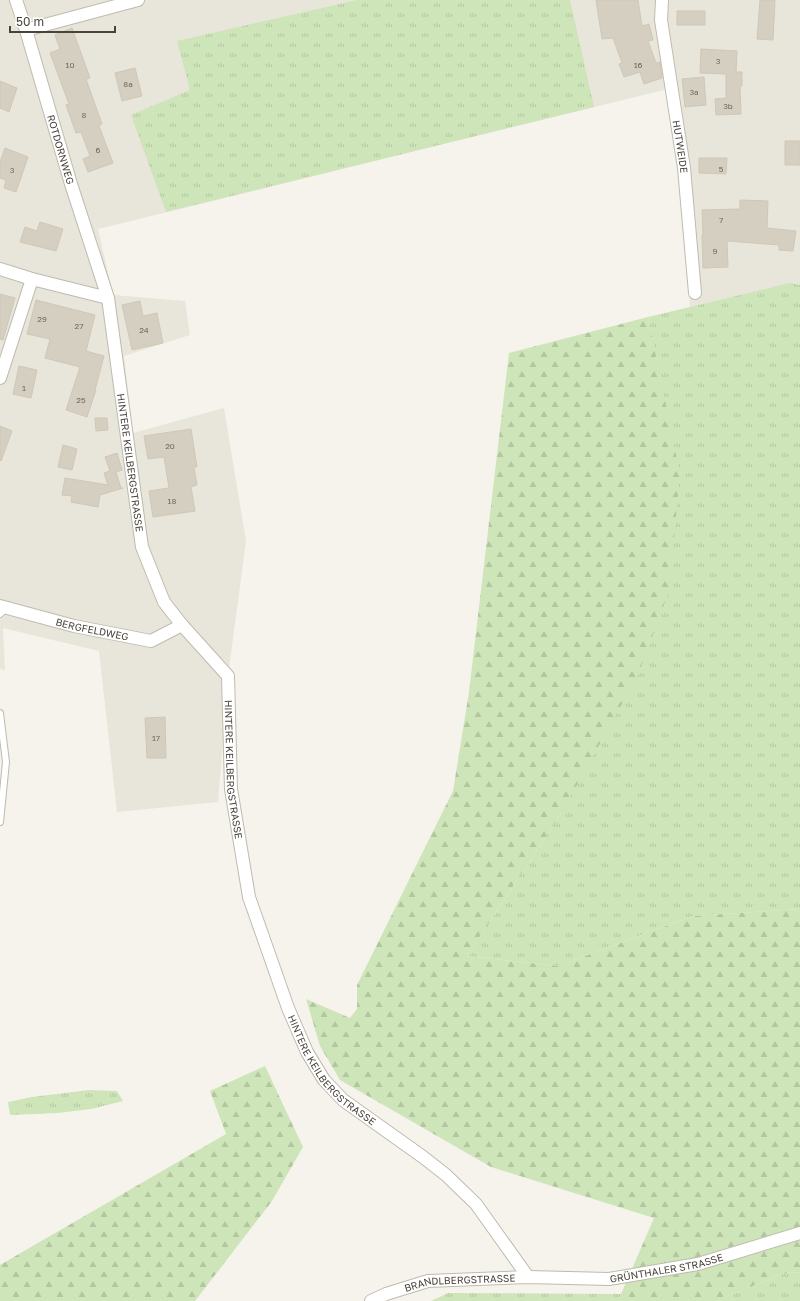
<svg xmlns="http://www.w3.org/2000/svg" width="800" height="1301" font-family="'Golos Text',sans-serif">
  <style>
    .residential { fill: #e8e5da }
    .grass { fill: url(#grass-tufts) }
    .forest { fill: url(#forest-firs) }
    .building { fill: #d5cfc2; stroke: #d0c7b6 }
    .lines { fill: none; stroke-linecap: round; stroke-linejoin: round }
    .lane-casing { stroke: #c0bbaf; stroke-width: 8 }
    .street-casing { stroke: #c0bbaf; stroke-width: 14 }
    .lane { stroke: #fff; stroke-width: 6 }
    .street { stroke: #fff; stroke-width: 12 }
    .labels { text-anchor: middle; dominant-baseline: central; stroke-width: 3.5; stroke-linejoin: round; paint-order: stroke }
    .number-label { font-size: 8px; fill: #6c675c }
    .street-label { font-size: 10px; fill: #49443a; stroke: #fff }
  </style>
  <defs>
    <pattern id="grass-tufts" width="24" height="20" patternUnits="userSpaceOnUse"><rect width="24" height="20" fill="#cee5b9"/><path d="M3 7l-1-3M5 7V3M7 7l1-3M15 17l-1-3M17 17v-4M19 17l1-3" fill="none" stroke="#b2c6a0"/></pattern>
    <pattern id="forest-firs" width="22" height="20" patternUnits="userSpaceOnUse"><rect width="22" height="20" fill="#cee5b9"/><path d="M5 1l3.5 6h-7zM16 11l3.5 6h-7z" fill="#b2c6a0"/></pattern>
  </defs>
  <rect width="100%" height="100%" fill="#f5f3ec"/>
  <!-- residential -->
  <path class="residential" d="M0 0H800V285L790 284 690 307 672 88 98 229 113 295 185 301 190 335 124 356 133 433 224 408 246 541 228 676 218 802 117 812 99 651 3 628 5 670 0 669Z"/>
  <!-- grass -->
  <path class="grass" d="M357 0H570L594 107 166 212 131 115 190 90 177 41Z
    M790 283 800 285V909L693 916 558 966 467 956 562 812 676 507 679 478 648 317Z
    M89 1090 117 1091 123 1101 91 1109 58 1113 10 1115 8 1102 32 1097Z
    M800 1272V1301H716L784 1273Z
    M448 1293 621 1294 618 1301H431Z"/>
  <!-- forest -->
  <path class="forest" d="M648 317 680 474 669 591 638 675 562 812 467 956 558 966 693 916 800 909V1272L784 1273 716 1301H618L654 1218 491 1167 340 1080 320 1046 306 999 350 1018 357 1009V985L453 791 469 692 509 353Z
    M265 1066 303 1147 272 1201 195 1301H0V1265L226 1134 210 1091Z"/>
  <!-- building -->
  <path class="building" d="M596 0H638L642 26 649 24 653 40 648 41 656 63 660 62 662 78 644 84 640 72 624 77 619 64 622 63 613 38 602 39Z
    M760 0H775L773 40 757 39Z
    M677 11H705V25H677Z
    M72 28 90 78 86 79 102 124 99 126 113 163 88 172 83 159 90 156 81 132 76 133 66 105 69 104 50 53 60 49 55 35Z
    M701 49 737 51 736 72H742V86H740L741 114 716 115 715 99 726 98V74L700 73Z
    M135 68 142 96 122 101 115 73Z
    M704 77 706 105 685 107 682 79Z
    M0 81 17 88 9 112 0 108Z
    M785 141H800V165H785Z
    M5 148 28 157 16 192 4 188 6 180 0 178V162Z
    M699 158H727L726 174 699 173Z
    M740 200 768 201 767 228 796 231 793 251 779 250V245L727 241 728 267 703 268 702 235H703L702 210 740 209Z
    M40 222 63 229 56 251 20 242 25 227 37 231Z
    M0 294 15 298 3 340 0 339Z
    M36 300 95 315 86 351 104 356 95 390H96L87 417 66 410 80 367 45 358 50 339 27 334Z
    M140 301 143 316 157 313 163 343 132 350 122 305Z
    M19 366 37 370 31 398 13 394Z
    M95 418H107L108 430 96 431Z
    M0 426 12 431 1 461 0 460Z
    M191 429 197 467H194L197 485 191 487 195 511 153 517 149 491 169 488 164 457 148 459 144 436Z
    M63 445 77 449 72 470 58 467Z
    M117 453 122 470 116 472 121 488H123L100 495 98 507 71 502 72 496 62 495 65 478 108 485 104 473 110 471 105 457Z
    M165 717 166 758H147L145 718Z"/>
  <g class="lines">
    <!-- lane casing -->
    <g class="lane-casing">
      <path id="lane" d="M0 614 6 609
        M0 713 6 762 0 822"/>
    </g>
    <!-- street casing -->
    <g class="street-casing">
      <g id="street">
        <path id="s1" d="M16 0 26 30 71 184 108 298 142 547 164 602 182 625 228 676 231 789 249 897 288 1008 307 1052 324 1080 343 1100 423 1157 446 1175 476 1204 528 1277"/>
        <path id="s2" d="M662 0 661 20 684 168 695 293"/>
        <path d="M26 30 138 0"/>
        <path d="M0 269 32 279 108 298"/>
        <path d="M0 378 32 279"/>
        <path id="s3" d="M0 606 74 626 151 641 182 625"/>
        <path id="s4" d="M371 1301 386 1294 428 1281 528 1277 609 1279 698 1264 800 1233"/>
      </g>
    </g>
    <!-- lane -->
    <use href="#lane" class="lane"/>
    <!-- street -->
    <use href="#street" class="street"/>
  </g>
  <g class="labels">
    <!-- number labels -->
    <g class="number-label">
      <text x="718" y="61">3</text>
      <text x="70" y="65">10</text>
      <text x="638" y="65">16</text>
      <text x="128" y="84">8a</text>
      <text x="694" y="92">3a</text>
      <text x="728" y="106">3b</text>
      <text x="84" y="115">8</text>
      <text x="98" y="150">6</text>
      <text x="721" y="169">5</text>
      <text x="12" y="170">3</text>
      <text x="721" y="220">7</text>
      <text x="715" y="251">9</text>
      <text x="42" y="319">29</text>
      <text x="79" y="326">27</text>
      <text x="144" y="330">24</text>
      <text x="24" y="388">1</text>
      <text x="81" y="400">25</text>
      <text x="170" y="446">20</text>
      <text x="172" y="501">18</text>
      <text x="156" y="738">17</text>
    </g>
    <!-- street labels -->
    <g class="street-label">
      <text stroke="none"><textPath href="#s2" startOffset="148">HUTWEIDE</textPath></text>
      <text stroke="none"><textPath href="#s1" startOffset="156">ROTDORNWEG</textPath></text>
      <text stroke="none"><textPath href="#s1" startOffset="478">HINTERE KEILBERGSTRASSE</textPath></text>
      <text stroke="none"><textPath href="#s3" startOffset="95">BERGFELDWEG</textPath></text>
      <text stroke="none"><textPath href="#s1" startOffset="814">HINTERE KEILBERGSTRASSE</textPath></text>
      <text stroke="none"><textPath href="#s1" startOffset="1138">HINTERE KEILBERGSTRASSE</textPath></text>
      <text stroke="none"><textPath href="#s4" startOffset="300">GRÜNTHALER STRASSE</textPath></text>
      <text stroke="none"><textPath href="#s4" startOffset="92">BRANDLBERGSTRASSE</textPath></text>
    </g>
  </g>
  <!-- scale -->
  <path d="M10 26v6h105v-6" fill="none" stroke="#49443a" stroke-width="2"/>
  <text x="16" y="26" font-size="12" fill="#49443a" stroke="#ffffff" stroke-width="3" paint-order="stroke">50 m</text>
</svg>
